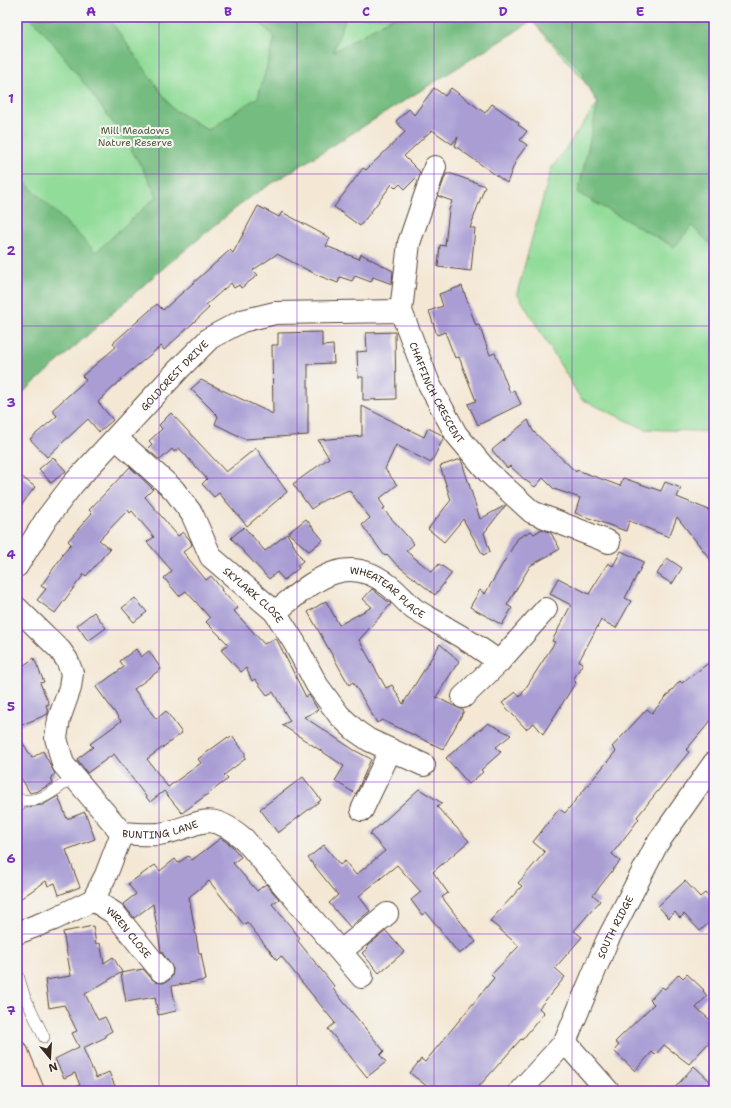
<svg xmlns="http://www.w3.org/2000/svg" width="731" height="1108" font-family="'Shantell Sans',sans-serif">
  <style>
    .green { fill: #91dc98; stroke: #66835b }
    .forest { fill: #74bc80; stroke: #58734f }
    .building { fill: #a99dd4 }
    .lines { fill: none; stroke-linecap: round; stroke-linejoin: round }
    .lane-casing { stroke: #574639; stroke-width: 12 }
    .street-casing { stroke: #574639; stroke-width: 24 }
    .secondary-casing { stroke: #574639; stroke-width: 24 }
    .lane { stroke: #fff; stroke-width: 11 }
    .street { stroke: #fff; stroke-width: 22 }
    .secondary { stroke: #fde4d1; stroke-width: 22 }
    .grid { fill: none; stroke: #7b2cbf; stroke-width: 1; stroke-opacity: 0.55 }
    .labels { text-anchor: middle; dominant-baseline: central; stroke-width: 4; stroke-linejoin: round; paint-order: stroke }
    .park-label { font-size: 10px; fill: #50563c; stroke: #f6f6f2 }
    .street-label { font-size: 10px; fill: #3b2a1e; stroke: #f6f6f2 }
    .neatline { fill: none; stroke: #7b2cbf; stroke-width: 1.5 }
    .grid-label { font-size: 13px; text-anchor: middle; font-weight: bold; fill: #7b2cbf }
  </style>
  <rect width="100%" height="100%" fill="#f6f6f2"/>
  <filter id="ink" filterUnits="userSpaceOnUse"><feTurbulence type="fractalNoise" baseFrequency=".025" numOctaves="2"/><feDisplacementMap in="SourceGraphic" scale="8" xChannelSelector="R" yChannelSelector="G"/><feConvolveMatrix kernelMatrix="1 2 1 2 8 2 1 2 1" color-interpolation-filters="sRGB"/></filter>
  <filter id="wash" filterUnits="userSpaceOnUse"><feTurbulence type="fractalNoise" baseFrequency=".012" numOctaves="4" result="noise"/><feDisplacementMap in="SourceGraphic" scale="16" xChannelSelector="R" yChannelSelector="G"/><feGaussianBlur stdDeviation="0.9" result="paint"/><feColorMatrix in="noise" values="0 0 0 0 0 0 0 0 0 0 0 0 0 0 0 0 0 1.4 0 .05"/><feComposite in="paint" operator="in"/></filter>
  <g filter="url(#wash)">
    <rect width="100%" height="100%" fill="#f4e8d5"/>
    <!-- green -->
    <path class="green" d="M17 17H714V432L645 429 581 399 517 293 551 169 598 103 582 78 532 21 224 213 17 398Z"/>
    <!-- forest -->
    <path class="forest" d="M30 17H108L173 109 208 130 258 97 275 38 255 17H346L333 52 393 17H714V248L692 226 674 247 578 193 598 103 582 78 584 73 532 21 247 199 155 275 17 398V169L26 176 23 180 96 252 157 196C138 156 112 121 86 86 68 62 51 39 30 17Z"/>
    <g id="blocks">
      <!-- building -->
      <path class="building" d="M434 88 445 96 451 88 485 113 492 104 519 123 518 125 527 131 520 140 527 145 516 160 507 183 455 146 458 137 452 144 432 130 404 156 420 172 419 175 405 189 400 184 396 188 392 184 360 226 334 207 363 168 366 170 405 132 396 121 409 109 414 115Z
        M446 174H452L485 186 470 228H475L471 271 438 267 440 245 445 246 449 210 452 201 438 196Z
        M258 206 279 217 282 212 330 238 326 246 359 259 361 254 393 271 392 284 373 277 371 282 355 276 352 281 340 277 338 283 317 275 277 254 253 270 258 275 241 288 239 285 234 288 231 283 206 305 209 308 178 337 164 350 161 346 127 374 98 402 113 420 99 432 88 419 47 457 30 439 57 416 52 410 86 380 82 376 116 347 113 343 157 304 163 310 230 250 233 253Z
        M462 286 476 326 479 325 490 355 495 353 510 393 514 390 521 404 478 425 468 404 476 401 459 357 455 358 445 332 437 335 429 311 443 306 439 294Z
        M322 332V346L333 345 334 363 308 364V435L245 439 215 424 218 416 191 389 201 380 273 414 272 345H278V333Z
        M395 332 396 399 363 400V377H358L357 352 367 351 366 333Z
        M362 406 424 437 428 428 442 435 444 437 431 463 396 445 385 469 397 485 379 499 385 508 383 509 414 544 406 551 432 572 439 564 452 573 435 595 396 564 387 554 385 556 362 525 370 518 349 490 324 500 311 509 293 484 329 458 318 440 362 436Z
        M171 413 226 472 256 448 287 492 247 526 219 493 214 497 202 484 207 479 179 448 174 452 172 449 160 460 147 449 152 444 149 441 162 429 159 425Z
        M528 420 533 431 576 472 577 470 620 486 623 478 661 491 665 482 681 488 677 497 714 512V564L677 517 669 537 629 521 626 531 575 513 580 498 554 489 543 478 535 487 525 480 510 466 507 468 492 450Z
        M53 457 66 471 51 483 39 469Z
        M461 459 480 519 506 505 484 533 490 552 483 555 463 519 444 542 428 529 451 500 440 466Z
        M130 467 153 489 145 497 178 536 183 532 190 540 192 545 183 552 206 580 211 576 222 589 221 590 238 608 234 611 264 644 276 638 306 697 309 695 318 710 304 717 354 750 371 759 356 794 335 781 344 766 282 725 290 721 273 692 267 695 255 679 252 681 246 668 241 672 221 650 228 644 206 622 210 618 186 591 179 596 164 578 172 571 147 542 154 537 132 511 130 513 128 510 99 540 110 549 86 576 84 574 55 613 37 600 46 589 41 586 63 555 62 554 71 544 68 541 92 513 89 510Z
        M17 473 35 487 17 511Z
        M306 519 323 540 309 551 288 533Z
        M244 527 265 551 287 534 303 561 297 566 299 568 284 580 277 572 269 579 231 538Z
        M542 529 551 533 560 549 530 566 507 605 512 608 502 625 470 607 480 590 485 594 518 538 531 531 534 534Z
        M621 551 644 562 625 598 631 601 616 628 601 620 579 661 583 663 573 680 576 682 543 734 534 723 526 729 502 703 516 692 520 697 555 642 552 641 571 605 550 594 558 578 589 594 608 563 613 566Z
        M667 558 682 568 672 584 657 574Z
        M372 589 391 604 359 640 386 688 392 685 403 704 440 644 459 661 436 697 464 711 443 749 382 720 377 723 353 682 349 685 308 612 326 601 339 625 372 607 363 599Z
        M135 598 147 612 134 622 122 608Z
        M94 612 106 628 88 641 77 625Z
        M136 649 141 657 149 651 161 669 134 689 156 719 166 711 182 733 147 759 168 787 201 763 198 759 228 737 229 739 232 736 245 753V759L224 775 228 779 182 813 164 791 150 802 114 754 87 773 77 759 93 747 90 744 121 721 96 687 124 667 120 661Z
        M34 658 44 682 40 683 49 704 46 705 48 712V714L17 727V670Z
        M714 659V717L686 750 689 752 637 817 639 819 612 854 620 861 593 895 600 901 574 931 582 937 555 968 565 977 539 1008 544 1013 522 1040 521 1039 475 1091H433L410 1073 421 1059 425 1062 494 978 491 975 519 946 490 921 522 886 518 883 545 852 533 842 559 809 565 813 616 751 612 747 647 709 652 713 680 681 682 683Z
        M488 723 511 735 496 747 501 752 481 770 483 772 469 784 446 758Z
        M17 733 32 758 43 751 55 774 51 777 53 783 38 791 30 793 17 771Z
        M303 777 321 800 278 833 260 809Z
        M419 789 442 803 437 807 469 841 433 872 448 893 442 897 476 942 459 954 426 912 422 915 411 900 421 892 397 865 359 896 370 911 350 927 329 903 338 895 308 858 324 845 340 865 345 861 356 875 385 851 370 834Z
        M58 796 67 819 85 812 95 839 66 850 80 887 59 895 55 883 48 886 46 881 17 901V813L26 807 43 805Z
        M221 838 232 846 241 857 233 863 257 891 266 884 279 899 272 904 300 938 298 941 335 987 333 989 384 1051 380 1055 386 1062 367 1077 328 1029 335 1023 281 956 277 960 247 922 244 925 209 881 189 897 199 953H201L206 980 172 986 176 1011 158 1015 155 997 126 1002 121 973 143 969 152 979 156 982 163 983 169 980 172 976 173 969 161 951 153 904 134 918 123 904 136 894 128 884 155 865 160 871 175 859 178 863 188 856 192 860Z
        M685 881 700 897 705 893 714 903V918L700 931 684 914 680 918 675 912 669 918 658 906Z
        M93 926 96 944 100 943 104 963 113 957 122 972 85 994 98 1020 105 1017 112 1031 105 1035 106 1037 83 1048 96 1078 109 1072 117 1091H66L80 1085 75 1073 64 1078 55 1059 79 1047 72 1033 77 1031 64 1005 49 1008 45 980 71 976 63 932Z
        M386 931 404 952 379 973 362 953 368 948 367 946Z
        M679 974 683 978 687 974 704 990 703 991 707 996 696 1008 714 1023V1037L689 1064 664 1045 655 1055 652 1052 635 1071 614 1051 619 1045 615 1042 654 1004 650 1000 662 987 665 989Z
        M694 1066 710 1081 701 1091H672Z"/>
    </g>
  </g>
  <g filter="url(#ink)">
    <use href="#blocks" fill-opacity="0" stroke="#574639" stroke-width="1"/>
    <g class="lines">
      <!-- lane casing -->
      <g class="lane-casing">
        <path id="lane" d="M17 799C41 805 55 790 73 777
          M17 972 24 995 44 1037"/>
      </g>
      <!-- street casing -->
      <g class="street-casing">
        <g id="street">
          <path id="s1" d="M435 167 409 243 401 311 429 384 456 434 488 472 532 512 609 542"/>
          <path id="s2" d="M116 438 174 490 192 514 211 557 275 612 294 642 317 685 339 715 356 731 369 740 424 765"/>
          <path id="s3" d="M17 566 47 518 73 484 179 369 210 338 242 321 275 313 401 311"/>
          <path id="s4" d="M17 608 60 650 67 660 72 673 70 688 59 719 56 738 63 764 122 833C134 834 147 835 159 834 200 828 205 806 244 839L362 977"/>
          <path id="s5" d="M275 612C310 585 343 550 387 584 397 591 405 601 414 609 425 616 437 622 448 629 466 639 483 650 499 662"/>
          <path d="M463 697 499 662 546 609"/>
          <path d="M362 810 390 751"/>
          <path id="s6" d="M93 900 114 913 161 971"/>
          <path d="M17 933 54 919 93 900 106 875 122 833"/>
          <path d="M341 951 387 914"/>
          <path d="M565 1042 608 1091"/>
          <path id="s7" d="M520 1091 565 1042 607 941 657 844 714 763"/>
        </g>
      </g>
      <!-- secondary casing -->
      <g class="secondary-casing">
        <path id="secondary" d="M17 1052 33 1091"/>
      </g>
      <!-- lane -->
      <use href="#lane" class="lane"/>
      <!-- street -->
      <use href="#street" class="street"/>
      <!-- secondary -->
      <use href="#secondary" class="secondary"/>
    </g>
  </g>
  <!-- grid -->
  <path class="grid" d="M159 17V1091M297 17V1091M434 17V1091M572 17V1091M17 174H714M17 326H714M17 478H714M17 630H714M17 782H714M17 934H714"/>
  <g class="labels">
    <!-- park labels -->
    <g class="park-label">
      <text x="135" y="130">Mill Meadows<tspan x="135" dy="12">Nature Reserve</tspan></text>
    </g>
    <!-- street labels -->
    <g class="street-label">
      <text stroke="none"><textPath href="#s3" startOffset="248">GOLDCREST DRIVE</textPath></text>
      <text stroke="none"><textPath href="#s1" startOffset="238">CHAFFINCH CRESCENT</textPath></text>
      <text stroke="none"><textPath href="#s5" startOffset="132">WHEATEAR PLACE</textPath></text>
      <text stroke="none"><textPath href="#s2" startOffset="212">SKYLARK CLOSE</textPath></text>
      <text stroke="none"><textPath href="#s4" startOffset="310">BUNTING LANE</textPath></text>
      <text stroke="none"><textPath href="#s7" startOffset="192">SOUTH RIDGE</textPath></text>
      <text stroke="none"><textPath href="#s6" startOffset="49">WREN CLOSE</textPath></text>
    </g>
  </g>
  <!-- margin -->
  <rect width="731" height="1108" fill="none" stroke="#f6f6f2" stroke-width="44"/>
  <!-- north arrow -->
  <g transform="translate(50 1058) rotate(162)" stroke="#f6f6f2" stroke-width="3" paint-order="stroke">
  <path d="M0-3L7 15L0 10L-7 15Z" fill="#3b2a1e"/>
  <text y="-6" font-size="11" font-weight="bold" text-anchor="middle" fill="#3b2a1e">N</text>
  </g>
  <rect x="22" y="22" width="687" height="1064" class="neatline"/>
  <g class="grid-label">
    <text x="91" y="16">A</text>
    <text x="228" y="16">B</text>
    <text x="366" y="16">C</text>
    <text x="503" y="16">D</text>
    <text x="640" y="16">E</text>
    <text x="11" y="103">1</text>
    <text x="11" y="255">2</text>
    <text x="11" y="407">3</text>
    <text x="11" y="559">4</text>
    <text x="11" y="711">5</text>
    <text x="11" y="863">6</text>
    <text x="11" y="1015">7</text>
  </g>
</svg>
